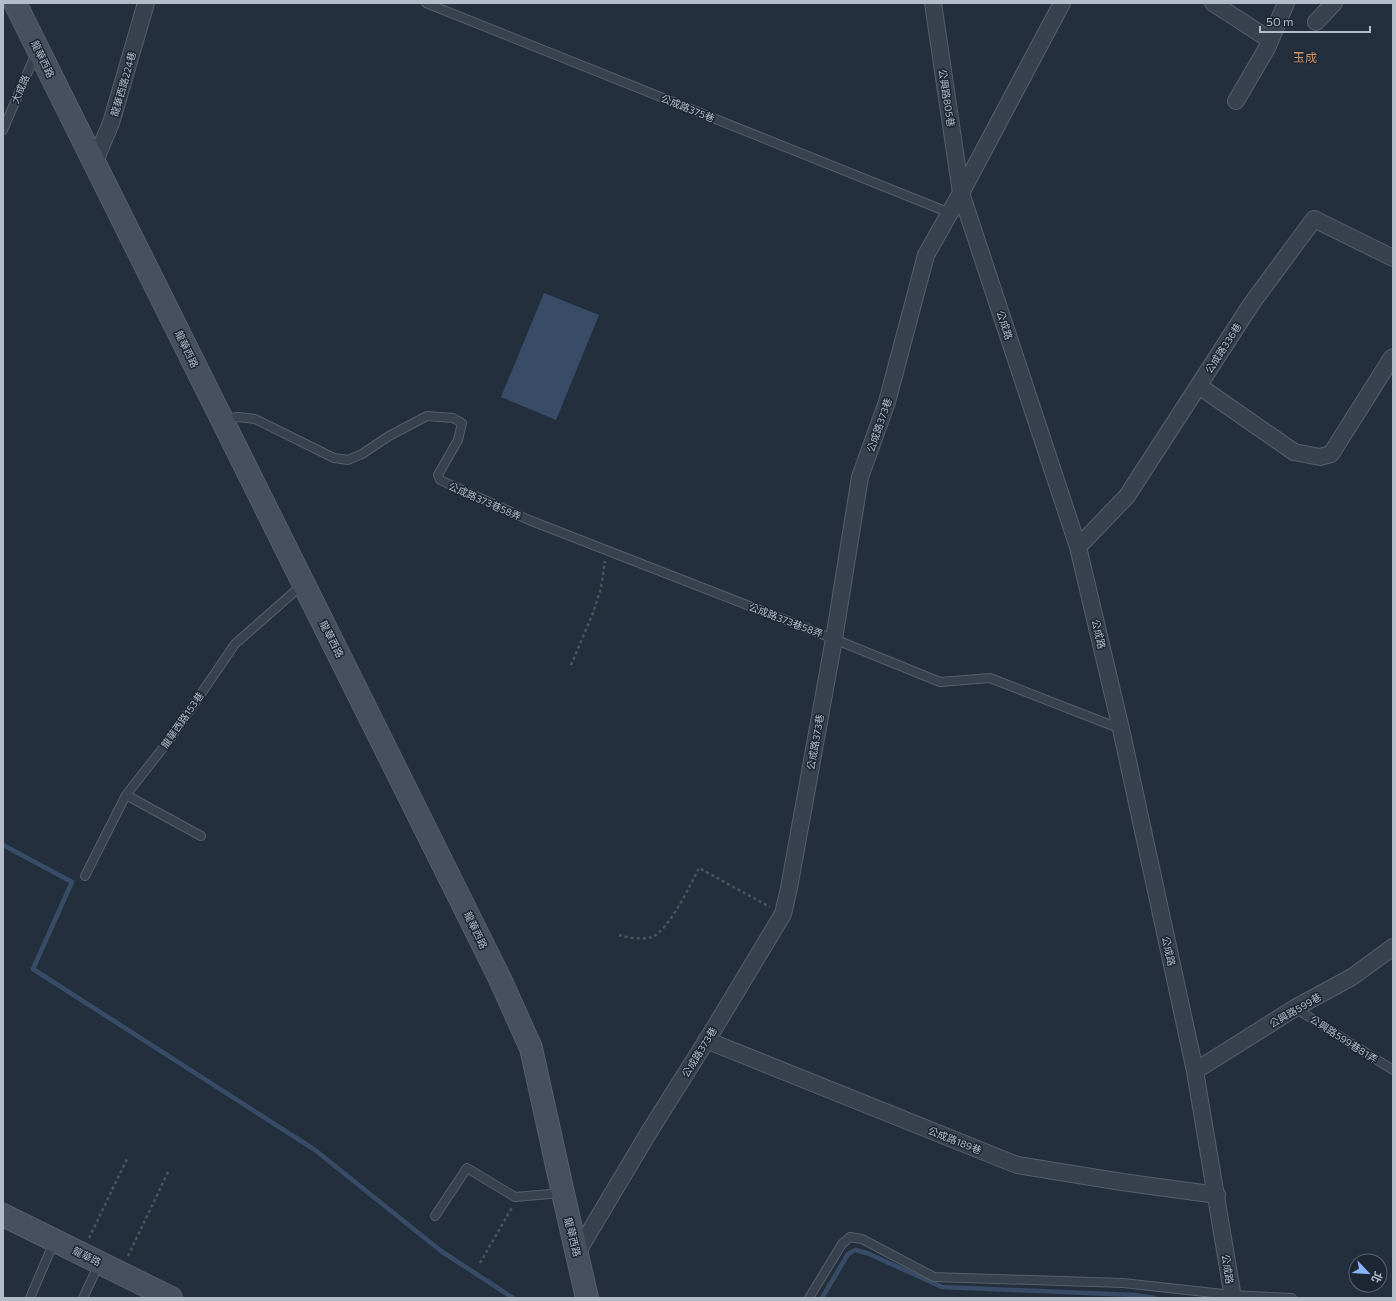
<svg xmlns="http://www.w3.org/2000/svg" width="1396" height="1301" font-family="Commissioner,'Noto Sans TC',sans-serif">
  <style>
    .water { fill: #394c67 }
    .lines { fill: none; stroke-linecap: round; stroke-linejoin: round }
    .stream { stroke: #394c67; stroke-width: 4.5 }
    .lane-casing { stroke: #565f6c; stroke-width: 10 }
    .street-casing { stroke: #565f6c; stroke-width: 18 }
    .secondary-casing { stroke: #565f6c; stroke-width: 24 }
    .path { stroke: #44595c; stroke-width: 2.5; stroke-dasharray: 3 3; stroke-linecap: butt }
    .lane { stroke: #38414e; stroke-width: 8 }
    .street { stroke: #38414e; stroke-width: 16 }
    .secondary { stroke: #465061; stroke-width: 22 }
    .labels { text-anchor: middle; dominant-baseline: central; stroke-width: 3; stroke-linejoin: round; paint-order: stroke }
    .street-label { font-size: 10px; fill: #b4bcc9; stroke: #1d2633 }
    .quarter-label { font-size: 12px; fill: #d59563; stroke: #1d2633 }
  </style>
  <rect width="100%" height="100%" fill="#242f3e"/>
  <!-- water -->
  <path class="water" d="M544 293 599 315 556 420 501 397Z"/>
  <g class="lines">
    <!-- stream -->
    <path class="stream" d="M3 845 72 882 33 969 315 1150 441 1251 513 1298
      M822 1298 848 1254 855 1250 867 1253 942 1287 1135 1295 1154 1298"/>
    <!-- lane casing -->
    <g class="lane-casing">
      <path id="lane" d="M426 3 950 213
        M3 130 36 53
        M223 419 238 417 255 419 334 458 348 460 362 454 389 436 427 416 453 418 462 423 458 440 438 475 440 480 529 520 834 639 940 682 990 678 1121 729
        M126 795 201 836
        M85 876 126 795 170 739 235 644 302 585
        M1295 1008 1393 1070
        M435 1216 467 1168 515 1197 562 1193
        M30 1298 54 1242
        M83 1298 99 1264
        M809 1298 842 1244 850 1237 862 1239 934 1277 1123 1283 1232 1295 1292 1298"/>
    </g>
    <!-- street casing -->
    <g class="street-casing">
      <path id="street" d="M933 3 961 193 1078 547 1121 729 1195 1071 1233 1298
        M1213 3 1270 40
        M1316 22 1334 3
        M1236 101 1267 48 1286 3
        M94 163 111 123 146 3
        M1199 386 1294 452 1320 457 1331 454 1391 359 1393 357
        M1078 547 1127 496 1252 303 1314 219 1393 258
        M706 1040 1017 1165 1122 1182 1217 1195
        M1195 1071 1295 1008 1352 977 1393 947
        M577 1253 649 1132 715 1027 783 914 789 888 834 639 860 477 887 402 926 255 961 193 1062 3"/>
    </g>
    <!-- secondary casing -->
    <g class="secondary-casing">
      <path id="secondary" d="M15 3 500 979 531 1048 563 1193 587 1298
        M3 1215 171 1298"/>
    </g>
    <!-- path -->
    <path class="path" d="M571 665 593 613 601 588 605 561
      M619 935C627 938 644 940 652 937 670 929 690 885 699 868L770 907
      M89 1238 128 1157
      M128 1256 169 1170
      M480 1263 513 1206"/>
    <!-- lane -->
    <use href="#lane" class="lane"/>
    <!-- street -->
    <use href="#street" class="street"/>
    <!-- secondary -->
    <use href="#secondary" class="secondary"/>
  </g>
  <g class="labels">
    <!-- street labels -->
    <g class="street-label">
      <text transform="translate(43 59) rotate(64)">龍華西路</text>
      <text transform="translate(123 84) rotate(-74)">龍華西路224巷</text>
      <text transform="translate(20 89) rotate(-67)">大成路</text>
      <text transform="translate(947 98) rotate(81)">公興路805巷</text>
      <text transform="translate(688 108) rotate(22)">公成路375巷</text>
      <text transform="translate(1005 325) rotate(72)">公成路</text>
      <text transform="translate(1223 348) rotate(-57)">公成路336巷</text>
      <text transform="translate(187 349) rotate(64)">龍華西路</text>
      <text transform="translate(879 425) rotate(-71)">公成路373巷</text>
      <text transform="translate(485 501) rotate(24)">公成路373巷58弄</text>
      <text transform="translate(786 620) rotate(21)">公成路373巷58弄</text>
      <text transform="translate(1099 634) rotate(77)">公成路</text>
      <text transform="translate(332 639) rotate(63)">龍華西路</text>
      <text transform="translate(182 720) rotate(-55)">龍華西路153巷</text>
      <text transform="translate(815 742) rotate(-80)">公成路373巷</text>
      <text transform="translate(476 930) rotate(64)">龍華西路</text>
      <text transform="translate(1169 951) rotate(78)">公成路</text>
      <text transform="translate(1295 1010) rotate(-30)">公興路599巷</text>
      <text transform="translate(1344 1039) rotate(33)">公興路599巷81弄</text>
      <text transform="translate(699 1052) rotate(-58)">公成路373巷</text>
      <text transform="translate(955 1140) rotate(22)">公成路189巷</text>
      <text transform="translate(573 1237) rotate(76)">龍華西路</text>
      <text transform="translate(87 1256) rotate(26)">龍華路</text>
      <text transform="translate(1228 1269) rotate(81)">公成路</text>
    </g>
    <!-- quarter labels -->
    <g class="quarter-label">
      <text x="1305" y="57">玉成</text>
    </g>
  </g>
  <!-- border -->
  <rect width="1396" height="1301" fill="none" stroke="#b4bcc9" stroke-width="8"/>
  <!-- north arrow -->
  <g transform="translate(1368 1273) rotate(115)"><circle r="19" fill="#1d2633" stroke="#59626f"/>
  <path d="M0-3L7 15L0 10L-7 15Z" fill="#8ab4f8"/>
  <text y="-6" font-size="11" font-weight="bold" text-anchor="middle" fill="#b4bcc9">北</text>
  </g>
  <!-- scale -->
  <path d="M1260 26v6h110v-6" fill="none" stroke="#b4bcc9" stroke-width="2"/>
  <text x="1266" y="26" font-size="12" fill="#b4bcc9" stroke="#1d2633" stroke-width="3" paint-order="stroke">50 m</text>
</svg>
